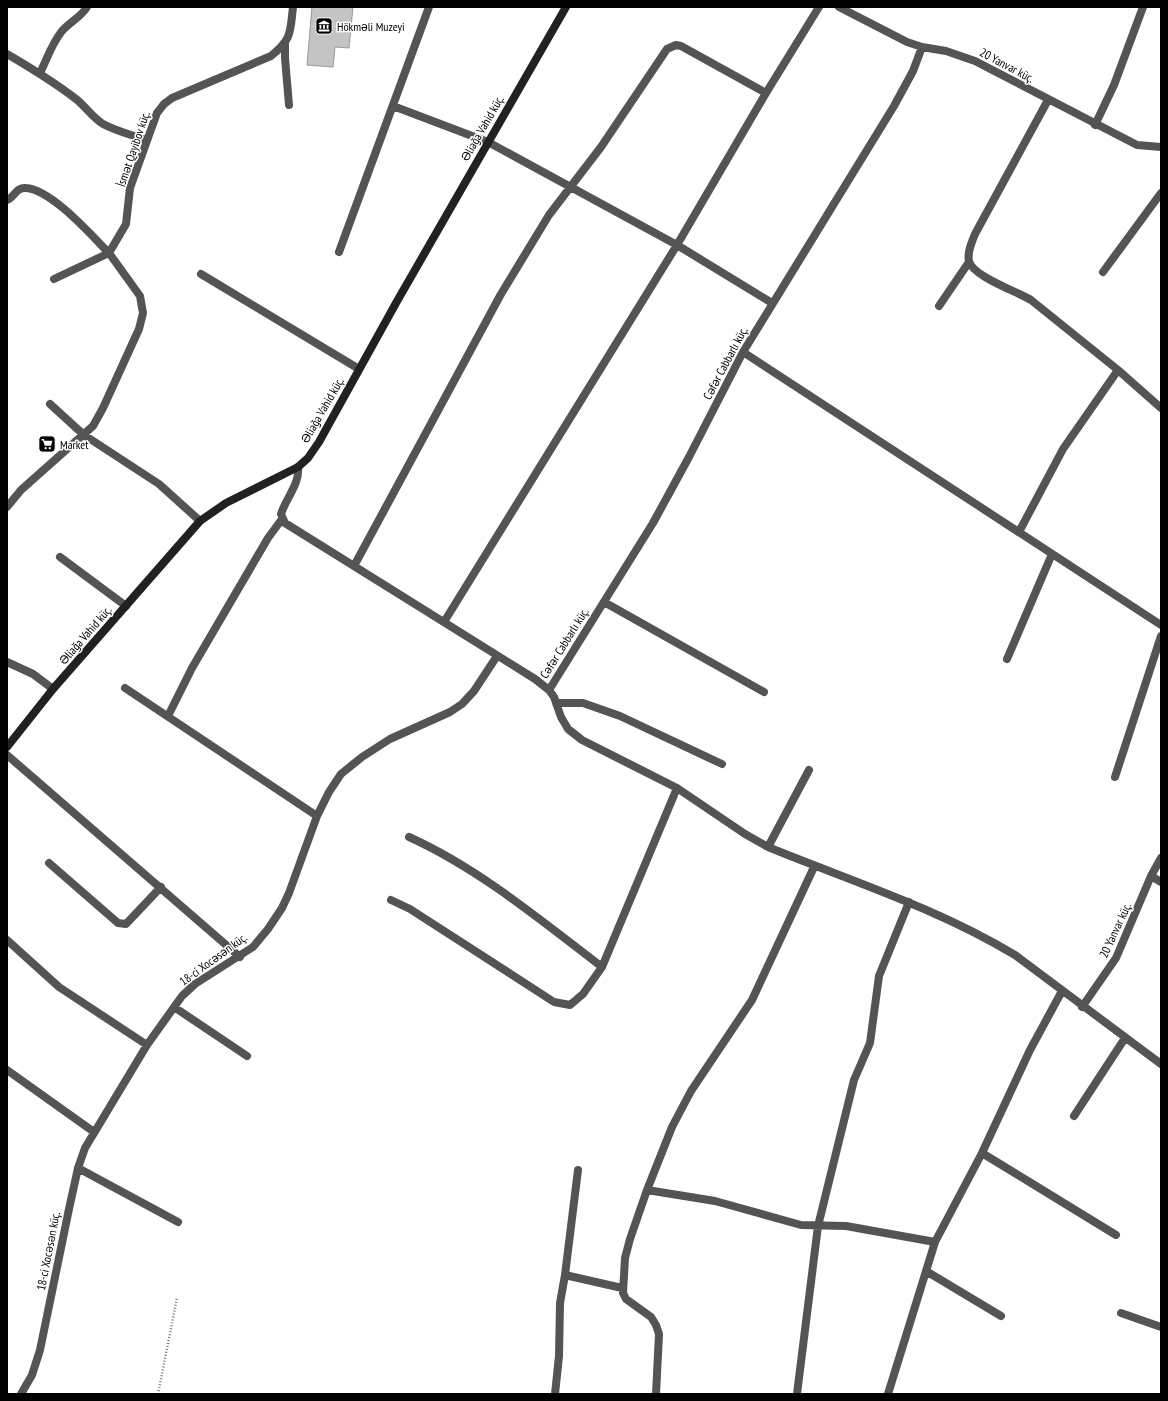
<svg xmlns="http://www.w3.org/2000/svg" width="1168" height="1401" font-family="'PT Sans Narrow',sans-serif">
  <style>
    .building { fill: #c4c4c4; stroke: #989898 }
    .lines { fill: none; stroke-linecap: round; stroke-linejoin: round }
    .path { stroke: #767676; stroke-width: 2.5; stroke-dasharray: 1 2; stroke-linecap: butt }
    .street { stroke: #545454; stroke-width: 8 }
    .secondary { stroke: #212121; stroke-width: 8 }
    .labels { text-anchor: middle; dominant-baseline: central; stroke-width: 3; stroke-linejoin: round; paint-order: stroke }
    .poi-label { font-size: 12px; fill: #000; stroke: #fff; text-anchor: start }
    .street-label { font-size: 12px; fill: #000; stroke: #fff }
  </style>
  <rect width="100%" height="100%" fill="#fff"/>
  <!-- building -->
  <path class="building" d="M312 7H353L349 48 335 47 333 67 307 65Z"/>
  <g class="lines">
    <!-- path -->
    <path class="path" d="M158 1394 177 1298"/>
    <!-- street -->
    <path class="street" d="M839 7 907 42 922 47 946 51 975 61 1137 145 1161 147
      M285 45V58L289 105
      M7 54C31 68 54 82 76 99 86 107 92 117 103 124 116 131 132 135 146 140
      M40 73C47 59 52 43 62 31 70 22 81 17 87 7
      M1048 100 975 234C972 242 967 252 969 261 972 276 1018 292 1031 300L1118 370 1161 408
      M393 106 488 142 677 245 772 303
      M1095 125 1114 85 1143 7
      M7 200C14 198 16 187 26 188 52 190 91 235 109 253L54 279
      M339 252 429 7
      M1103 272 1161 193
      M201 274 359 369
      M939 306 969 262
      M743 352 1161 625
      M50 404 84 435 159 484 200 521
      M298 467C300 484 286 498 281 514L285 523 535 679 549 690 554 697 561 717 568 729 582 740 677 788 745 834 768 847C851 881 937 908 1015 955L1161 1064
      M7 507 21 490 93 426 103 408 139 329 143 313 140 296 109 253 126 224 130 188 157 113 164 104 172 98 271 56C292 39 290 33 293 7
      M1019 532 1063 449 1118 370
      M60 557 126 606
      M354 566 501 294 549 215 601 147 667 49 676 45 681 46 766 93
      M604 602 764 692
      M444 622 677 245 766 93 819 7
      M1007 659 1052 554
      M7 662 33 674 53 689
      M125 688 317 816
      M549 690 653 523 689 457 743 352 894 106 913 71 922 47
      M556 703H583L620 716 722 764
      M168 716 192 668 268 538 282 519
      M7 755 240 957
      M1115 777 1161 636
      M409 837C478 868 542 921 602 967
      M768 847 809 770
      M49 863 118 923 126 924 161 887
      M1151 876 1161 882
      M391 900 410 909 554 1002 570 1005 583 994 602 967 677 788
      M7 940 59 987 147 1045
      M174 1007 247 1056
      M1082 1007 1116 958 1151 876 1161 858
      M7 1070 94 1132
      M1074 1116 1125 1038
      M982 1153 1116 1235
      M78 1168 178 1222
      M647 1190 715 1201 801 1225 846 1226 935 1242
      M926 1271 1001 1316
      M565 1275 622 1288
      M1121 1313 1161 1327
      M21 1394 32 1375 40 1350 69 1209 78 1168 85 1148 147 1045 182 996 195 984 253 947 268 929 282 908 289 893 317 816 329 792 341 774 362 757 390 739 450 712 462 704 474 691 497 656
      M555 1394 559 1356 560 1303 565 1275 578 1170
      M656 1394 659 1334 656 1325 651 1317 626 1299 623 1293 625 1258 630 1239 647 1190 672 1127 691 1091 752 1000 814 867
      M797 1394 818 1226 854 1080 870 1043 879 976 909 902
      M888 1394 935 1242 982 1153 1030 1050 1062 991"/>
    <!-- secondary -->
    <path class="secondary" d="M7 747 53 689 200 521 226 503 298 467 308 458 319 442 396 303 566 7"/>
  </g>
  <!-- icons -->
  <defs>
    <g id="museum-square" transform="scale(0.9)"><rect x="-9" y="-9" width="18" height="18" rx="4" fill="#000" stroke="#fff"/><path d="M0-6L6-3V-2H-6V-3ZM-5-1h2V3h-2ZM-1-1h2V3h-2ZM3-1h2V3H3ZM-6 4H6V6H-6Z" fill="#fff"/></g>
    <g id="supermarket-square" transform="scale(0.9)"><rect x="-9" y="-9" width="18" height="18" rx="4" fill="#000" stroke="#fff"/><path d="M-6-5.5h2.5l.6 2H6L4.5 2H-2.5L-4.4-4H-6ZM-1.5 3.2a1.3 1.3 0 1 0 .1 0ZM3 3.2a1.3 1.3 0 1 0 .1 0Z" fill="#fff"/></g>
  </defs>
  <g fill-rule="evenodd">
    <use href="#museum-square" x="324" y="26"/>
    <use href="#supermarket-square" x="47" y="444"/>
  </g>
  <g class="labels">
    <!-- poi labels -->
    <g class="poi-label">
      <text x="337" y="26">Hökməli Muzeyi</text>
      <text x="60" y="444">Market</text>
    </g>
    <!-- street labels -->
    <g class="street-label">
      <text transform="translate(1007 65) rotate(28)">20 Yanvar küç.</text>
      <text transform="translate(482 128) rotate(-60)">Əliağa Vahid küç.</text>
      <text transform="translate(133 149) rotate(-71)">İsmət Qayibov küç.</text>
      <text transform="translate(725 363) rotate(-62)">Cəfər Cabbarlı küç.</text>
      <text transform="translate(322 410) rotate(-60)">Əliağa Vahid küç.</text>
      <text transform="translate(85 635) rotate(-49)">Əliağa Vahid küç.</text>
      <text transform="translate(564 643) rotate(-58)">Cəfər Cabbarlı küç.</text>
      <text transform="translate(1115 930) rotate(-65)">20 Yanvar küç.</text>
      <text transform="translate(213 959) rotate(-36)">18-ci Xocəsən küç.</text>
      <text transform="translate(48 1251) rotate(-79)">18-ci Xocəsən küç.</text>
    </g>
  </g>
  <!-- border -->
  <rect width="1168" height="1401" fill="none" stroke="#000000" stroke-width="16"/>
</svg>
